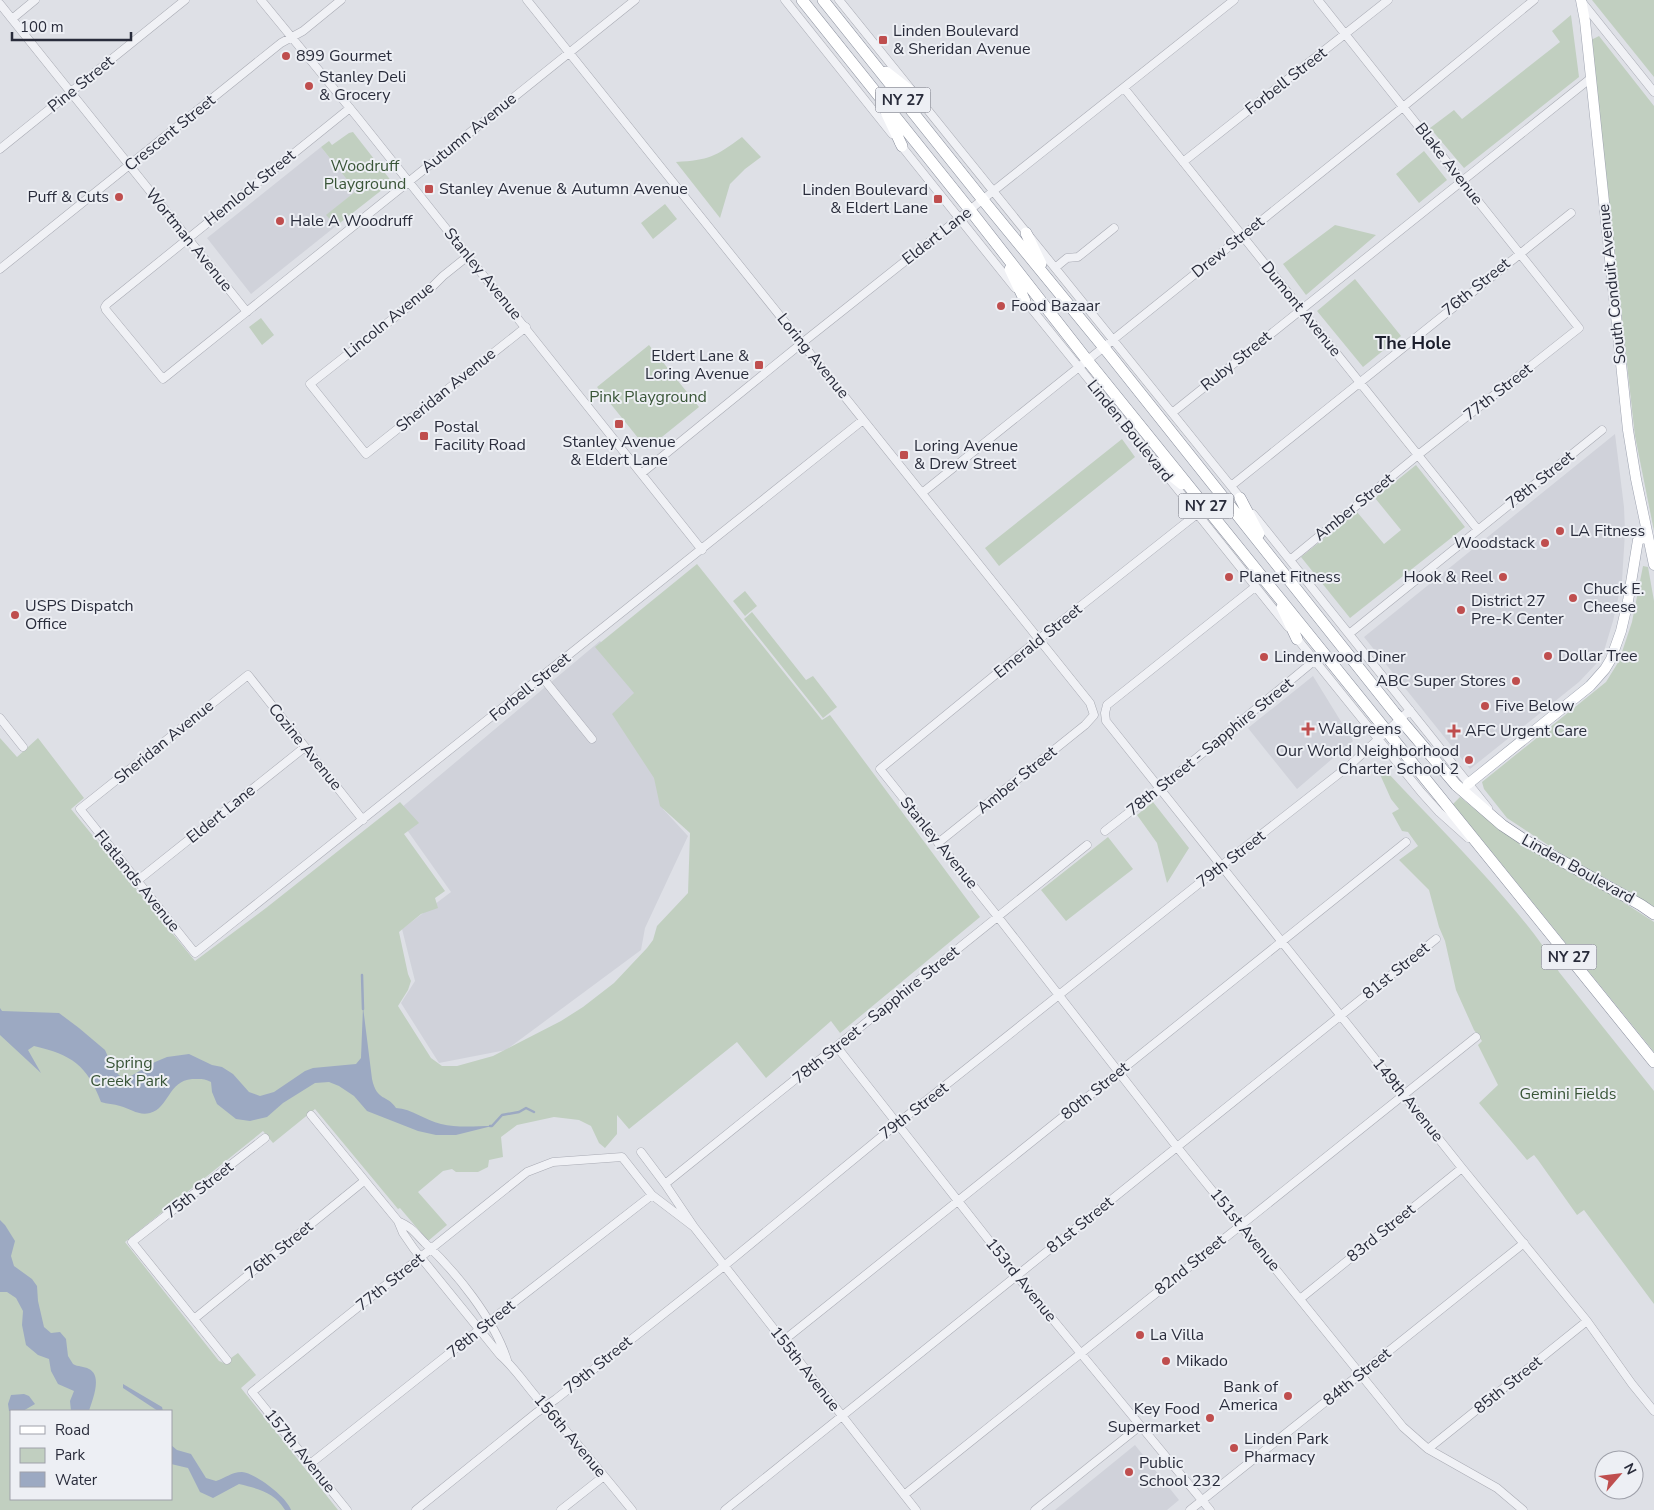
<svg xmlns="http://www.w3.org/2000/svg" width="1654" height="1510" font-family="'Nunito Sans',sans-serif">
  <style>
    .built { fill: #d0d2da }
    .green { fill: #c1cfc0; fill-rule: evenodd }
    .water { fill: #9ca9c2 }
    .lines { fill: none; stroke-linecap: round; stroke-linejoin: round }
    .stream { stroke: #9ca9c2; stroke-width: 2.5 }
    .minor-casing { stroke: #a8aab3; stroke-width: 9 }
    .major-casing { stroke: #9ea3b0; stroke-width: 11 }
    .highway-casing { stroke: #878c9b; stroke-width: 12 }
    .minor { stroke: #f0f1f5; stroke-width: 8 }
    .major { stroke: #fff; stroke-width: 10 }
    .highway { stroke: #fff; stroke-width: 11 }
    .poi-dot { fill: #bf4e4e; stroke: #edeff4; stroke-width: 2 }
    .labels { text-anchor: middle; dominant-baseline: central; stroke-width: 4; stroke-linejoin: round; paint-order: stroke }
    .shield { fill: #edeff4; stroke: #646672; stroke-width: 1 }
    .shield-label { font-size: 15px; font-weight: bold; fill: #292c3b }
    .poi-label { font-size: 16px; fill: #292c3b; stroke: #edeff4; text-anchor: start }
    .street-label { font-size: 16px; fill: #292c3b; stroke: #edeff4 }
    .park-label { font-size: 16px; fill: #395537; stroke: #edeff4 }
    .neighbourhood-label { font-size: 18px; font-weight: bold; fill: #1b1e2c; stroke: #edeff4 }
  </style>
  <rect width="100%" height="100%" fill="#dee0e6"/>
  <!-- built -->
  <path class="built" d="M321 147 356 191 327 215 336 226 251 294 207 238Z
    M1615 434 1624 507 1625 532 1622 581 1613 621 1604 651 1596 664 1579 682 1470 769 1364 637Z
    M600 641 705 774 663 809 688 836 645 928 641 950 506 1050 439 1063 401 1003 415 981 402 929 451 892 395 813Z
    M1313 676 1353 741 1297 789 1248 728Z
    M1135 1445 1179 1500 1167 1510H1055Z"/>
  <!-- green -->
  <path class="green" d="M1592 0H1654V77Z
    M1571 15 1579 77 1464 168 1430 128 1454 110 1462 119 1560 42 1552 31Z
    M1599 36 1654 106V531L1635 436 1591 40Z
    M353 132 392 182 336 226 326 215 356 191 321 147 329 141 332 145 349 133Z
    M742 137 761 157 745 169 730 184 720 218 676 162C709 160 715 157 742 137Z
    M1424 151 1447 180 1419 203 1396 174Z
    M665 204 677 219 653 239 641 223Z
    M1335 225 1376 235 1306 295 1283 264Z
    M1355 279 1401 336 1363 367 1317 311Z
    M261 318 274 335 262 345 249 327Z
    M649 345 699 407 647 449 597 387Z
    M1122 439 1135 457 999 566 985 548Z
    M1416 465 1465 527 1350 618 1301 557 1357 512 1384 544 1401 530 1375 498Z
    M697 564 822 720 830 715 980 917 840 1033 831 1021 766 1078 737 1042 629 1129 617 1115V1134L605 1148 599 1143 591 1126 579 1120 554 1117 517 1125 501 1137 503 1157 489 1160 488 1167 478 1172H456L452 1169 443 1171 418 1192 447 1225 428 1241 400 1208 398 1209 315 1109 273 1143 263 1131 125 1242 219 1361 224 1363 238 1353 256 1375 241 1388 338 1510H0V738L17 757 38 738 84 798 71 809 195 961 266 908 400 802 419 823 404 834 445 891 435 898 438 908 421 914 399 932 408 974 411 981 408 990 398 1006 431 1058 442 1066H457L493 1056 561 1021 583 1007 614 983 647 948 653 940 657 926 688 893 690 833 660 806 654 778 612 714 634 693 595 647ZM11 1411H171V1499H11Z
    M1643 566 1648 567 1654 601V907L1609 880 1574 862 1507 818 1484 789 1482 782 1606 682 1619 661 1632 622Z
    M745 591 757 606 745 616 733 601Z
    M752 612 806 680 813 676 837 707 823 718 744 619Z
    M1378 770 1387 772C1427 815 1469 856 1507 901 1526 923 1545 946 1559 972L1654 1091V1304L1584 1210 1577 1215 1538 1160 1534 1155 1527 1160 1479 1103 1498 1085 1478 1045 1482 1041 1474 1030 1456 990 1445 941 1439 927 1429 890 1399 860 1418 846 1408 832 1402 831 1392 813 1399 809 1391 799Z
    M1460 797 1499 829 1606 891 1654 922V1052L1453 804Z
    M1153 802 1189 848 1167 883 1157 843 1137 815Z
    M1108 837 1133 869 1066 921 1041 890Z"/>
  <!-- water -->
  <path class="water" d="M363 1007 372 1079C377 1102 387 1094 396 1108 412 1109 425 1120 441 1124 457 1128 476 1126 492 1126L456 1135H436L418 1131 367 1111 354 1096 339 1086 329 1082 315 1083 283 1103 267 1117 250 1121 236 1119 217 1104 212 1092 211 1082C204 1078 199 1079 192 1079 168 1081 169 1108 150 1113 139 1116 131 1109 120 1106 114 1104 107 1104 101 1102 87 1065 72 1055 34 1046L28 1050 41 1073 0 1035V1008L2 1011 59 1013 79 1028 105 1050 114 1070 122 1078 126 1079 155 1062 167 1057 189 1054 212 1065 222 1067 233 1074 249 1092 260 1096 274 1092 305 1071 313 1068 356 1064 361 1058Z
    M0 1220 5 1225 15 1241 11 1256 14 1266 32 1279 37 1286 38 1301 44 1327 51 1333 60 1332 66 1339 68 1356 73 1364C78 1367 84 1366 89 1369 103 1376 92 1401 89 1411H71L70 1401 74 1391 58 1384 51 1371 49 1359 38 1355 26 1345 22 1325 23 1311 16 1298 7 1292H0Z
    M123 1384 162 1407 163 1411H158L123 1388Z
    M24 1394 29 1396 35 1404 23 1411H9L8 1404 11 1395Z
    M171 1445 177 1450 191 1454 206 1478 216 1481C226 1478 231 1472 242 1472 255 1473 287 1497 291 1510H285C274 1492 259 1489 239 1484L213 1498 200 1492 188 1468 171 1464Z"/>
  <g class="lines">
    <!-- stream -->
    <path class="stream" d="M362 975 363 1009
      M490 1126H492L502 1115 519 1112 526 1108 534 1112"/>
    <!-- minor casing -->
    <g class="minor-casing">
      <path id="minor" d="M261 0 358 118 702 550
        M527 0 1090 703 1094 715 1085 725 938 843
        M785 0 892 134
        M839 0 1243 501
        M1582 2 1654 92
        M0 4 247 312
        M12 19 35 0
        M1124 88 1478 530
        M350 108 107 304 105 307 106 310 163 379 635 0
        M899 143 1015 288
        M0 149 185 0
        M1183 162 1388 0
        M468 256 443 276 428 291 310 384 366 454 526 327
        M1055 268 1067 258 1078 257 1114 228
        M0 269 281 43 303 31 341 0
        M1022 297 1158 465
        M1172 413 1591 78
        M642 473 802 343 1234 0
        M1167 476 1288 627
        M1231 486 1571 213
        M922 493 1403 107 1534 0
        M1197 514 1039 639 880 769 998 917 1177 1147 1403 1427 1428 1449 1497 1488 1523 1510
        M1253 514 1488 808
        M1290 560 1418 455 1579 328 1318 0
        M1255 587 1107 705 1105 713 1106 721 1462 1168 1587 1321 1632 1384 1654 1411
        M1349 634 1602 430
        M1295 636 1421 792 1439 812 1468 838
        M542 677 592 739
        M0 718 23 747
        M363 820 248 675 80 809 195 953 863 420
        M1105 831 1159 789 1314 661
        M137 881 305 747
        M837 1047 1017 1276 1210 1510
        M311 1115 398 1221 403 1233 414 1249 500 1355C515 1368 525 1384 538 1399 570 1434 601 1472 632 1510
        M641 1152 665 1184 694 1227 916 1510
        M665 1184 1087 845
        M398 1221C413 1228 414 1232 425 1243 456 1272 494 1319 507 1360
        M1300 1299 1462 1168
        M194 1319 364 1181
        M783 1341 1406 842
        M227 1360 132 1242 265 1138
        M1428 1449 1587 1321
        M310 1464 499 1314 652 1195
        M904 1495 1476 1037
        M347 1510 252 1392 527 1172 553 1162 622 1157 652 1195 694 1227
        M416 1510 536 1413 556 1399 724 1266 898 1123 1221 866 1350 765 1410 710
        M561 1510 604 1476
        M725 1510 1436 939
        M1035 1510 1140 1426
        M1190 1510 1524 1243"/>
    </g>
    <!-- major casing -->
    <g class="major-casing">
      <path id="major" d="M1581 0 1585 21 1628 430 1636 479 1654 565
        M1468 784 1590 686 1605 669 1611 659 1621 631 1628 601 1638 540 1648 537"/>
    </g>
    <!-- highway casing -->
    <g class="highway-casing">
      <path id="highway" d="M802 0 970 210 1087 360 1654 1062
        M823 0 983 200 1110 355 1394 712 1456 785 1502 825 1526 841 1641 905 1654 914
        M886 72 914 94
        M886 112 902 146
        M1026 233 1041 264
        M1010 269 1025 301
        M1155 462 1182 484
        M1240 498 1259 534
        M1282 607 1297 639"/>
    </g>
    <!-- minor -->
    <use href="#minor" class="minor"/>
    <!-- major -->
    <use href="#major" class="major"/>
    <!-- highway -->
    <use href="#highway" class="highway"/>
  </g>
  <!-- markers -->
  <g class="poi-dot">
    <rect x="878" y="35" width="10" height="10" rx="2.5"/>
    <circle cx="286" cy="56" r="5"/>
    <circle cx="309" cy="86" r="5"/>
    <rect x="424" y="184" width="10" height="10" rx="2.5"/>
    <circle cx="119" cy="197" r="5"/>
    <rect x="933" y="194" width="10" height="10" rx="2.5"/>
    <circle cx="280" cy="221" r="5"/>
    <circle cx="1001" cy="306" r="5"/>
    <rect x="754" y="360" width="10" height="10" rx="2.5"/>
    <rect x="614" y="419" width="10" height="10" rx="2.5"/>
    <rect x="419" y="431" width="10" height="10" rx="2.5"/>
    <rect x="899" y="450" width="10" height="10" rx="2.5"/>
    <circle cx="1560" cy="531" r="5"/>
    <circle cx="1545" cy="543" r="5"/>
    <circle cx="1229" cy="577" r="5"/>
    <circle cx="1503" cy="577" r="5"/>
    <circle cx="1573" cy="598" r="5"/>
    <circle cx="1461" cy="610" r="5"/>
    <circle cx="15" cy="615" r="5"/>
    <circle cx="1548" cy="656" r="5"/>
    <circle cx="1264" cy="657" r="5"/>
    <circle cx="1516" cy="681" r="5"/>
    <circle cx="1485" cy="706" r="5"/>
    <path d="M1305.5 721.5h5v5h5v5h-5v5h-5v-5h-5v-5h5z"/>
    <path d="M1451.5 723.5h5v5h5v5h-5v5h-5v-5h-5v-5h5z"/>
    <circle cx="1469" cy="760" r="5"/>
    <circle cx="1140" cy="1335" r="5"/>
    <circle cx="1166" cy="1361" r="5"/>
    <circle cx="1288" cy="1396" r="5"/>
    <circle cx="1210" cy="1418" r="5"/>
    <circle cx="1234" cy="1448" r="5"/>
    <circle cx="1129" cy="1472" r="5"/>
  </g>
  <g class="labels">
    <!-- shield labels -->
    <g class="shield">
      <rect x="875.5" y="87.5" width="55" height="25" rx="4"/>
      <rect x="1178.5" y="493.5" width="55" height="25" rx="4"/>
      <rect x="1541.5" y="944.5" width="55" height="25" rx="4"/>
    </g>
    <g class="shield-label">
      <text x="903" y="100">NY 27</text>
      <text x="1206" y="506">NY 27</text>
      <text x="1569" y="957">NY 27</text>
    </g>
    <!-- poi labels -->
    <g class="poi-label">
      <text x="893" y="31">Linden Boulevard<tspan x="893" dy="18">&amp; Sheridan Avenue</tspan></text>
      <text x="296" y="56">899 Gourmet</text>
      <text x="319" y="77">Stanley Deli<tspan x="319" dy="18">&amp; Grocery</tspan></text>
      <text x="439" y="189">Stanley Avenue &amp; Autumn Avenue</text>
      <text x="928" y="190" text-anchor="end">Linden Boulevard<tspan x="928" dy="18">&amp; Eldert Lane</tspan></text>
      <text x="109" y="197" text-anchor="end">Puff &amp; Cuts</text>
      <text x="290" y="221">Hale A Woodruff</text>
      <text x="1011" y="306">Food Bazaar</text>
      <text x="749" y="356" text-anchor="end">Eldert Lane &amp;<tspan x="749" dy="18">Loring Avenue</tspan></text>
      <text x="434" y="427">Postal<tspan x="434" dy="18">Facility Road</tspan></text>
      <text x="619" y="442" text-anchor="middle">Stanley Avenue<tspan x="619" dy="18">&amp; Eldert Lane</tspan></text>
      <text x="914" y="446">Loring Avenue<tspan x="914" dy="18">&amp; Drew Street</tspan></text>
      <text x="1570" y="531">LA Fitness</text>
      <text x="1535" y="543" text-anchor="end">Woodstack</text>
      <text x="1239" y="577">Planet Fitness</text>
      <text x="1493" y="577" text-anchor="end">Hook &amp; Reel</text>
      <text x="1583" y="589">Chuck E.<tspan x="1583" dy="18">Cheese</tspan></text>
      <text x="1471" y="601">District 27<tspan x="1471" dy="18">Pre-K Center</tspan></text>
      <text x="25" y="606">USPS Dispatch<tspan x="25" dy="18">Office</tspan></text>
      <text x="1558" y="656">Dollar Tree</text>
      <text x="1274" y="657">Lindenwood Diner</text>
      <text x="1506" y="681" text-anchor="end">ABC Super Stores</text>
      <text x="1495" y="706">Five Below</text>
      <text x="1318" y="729">Wallgreens</text>
      <text x="1465" y="731">AFC Urgent Care</text>
      <text x="1459" y="751" text-anchor="end">Our World Neighborhood<tspan x="1459" dy="18">Charter School 2</tspan></text>
      <text x="1150" y="1335">La Villa</text>
      <text x="1176" y="1361">Mikado</text>
      <text x="1278" y="1387" text-anchor="end">Bank of<tspan x="1278" dy="18">America</tspan></text>
      <text x="1200" y="1409" text-anchor="end">Key Food<tspan x="1200" dy="18">Supermarket</tspan></text>
      <text x="1244" y="1439">Linden Park<tspan x="1244" dy="18">Pharmacy</tspan></text>
      <text x="1139" y="1463">Public<tspan x="1139" dy="18">School 232</tspan></text>
    </g>
    <!-- street labels -->
    <g class="street-label">
      <text transform="translate(1286 81) rotate(-38)">Forbell Street</text>
      <text transform="translate(81 84) rotate(-39)">Pine Street</text>
      <text transform="translate(170 133) rotate(-39)">Crescent Street</text>
      <text transform="translate(469 133) rotate(-39)">Autumn Avenue</text>
      <text transform="translate(1449 164) rotate(52)">Blake Avenue</text>
      <text transform="translate(250 188) rotate(-39)">Hemlock Street</text>
      <text transform="translate(937 236) rotate(-38)">Eldert Lane</text>
      <text transform="translate(189 240) rotate(51)">Wortman Avenue</text>
      <text transform="translate(1228 247) rotate(-39)">Drew Street</text>
      <text transform="translate(483 274) rotate(51)">Stanley Avenue</text>
      <text transform="translate(1612 284) rotate(-96)">South Conduit Avenue</text>
      <text transform="translate(1476 287) rotate(-39)">76th Street</text>
      <text transform="translate(1301 309) rotate(51)">Dumont Avenue</text>
      <text transform="translate(389 320) rotate(-39)">Lincoln Avenue</text>
      <text transform="translate(813 356) rotate(51)">Loring Avenue</text>
      <text transform="translate(1236 361) rotate(-39)">Ruby Street</text>
      <text transform="translate(446 390) rotate(-39)">Sheridan Avenue</text>
      <text transform="translate(1498 392) rotate(-38)">77th Street</text>
      <text transform="translate(1130 431) rotate(51)">Linden Boulevard</text>
      <text transform="translate(1540 480) rotate(-39)">78th Street</text>
      <text transform="translate(1354 507) rotate(-39)">Amber Street</text>
      <text transform="translate(1038 641) rotate(-39)">Emerald Street</text>
      <text transform="translate(530 687) rotate(-39)">Forbell Street</text>
      <text transform="translate(164 742) rotate(-39)">Sheridan Avenue</text>
      <text transform="translate(305 747) rotate(51)">Cozine Avenue</text>
      <text transform="translate(1210 747) rotate(-39)">78th Street - Sapphire Street</text>
      <text transform="translate(1017 780) rotate(-39)">Amber Street</text>
      <text transform="translate(221 814) rotate(-39)">Eldert Lane</text>
      <text transform="translate(939 843) rotate(51)">Stanley Avenue</text>
      <text transform="translate(1231 859) rotate(-38)">79th Street</text>
      <text transform="translate(1578 869) rotate(29)">Linden Boulevard</text>
      <text transform="translate(137 881) rotate(51)">Flatlands Avenue</text>
      <text transform="translate(1396 971) rotate(-39)">81st Street</text>
      <text transform="translate(876 1015) rotate(-39)">78th Street - Sapphire Street</text>
      <text transform="translate(1095 1091) rotate(-39)">80th Street</text>
      <text transform="translate(1408 1100) rotate(51)">149th Avenue</text>
      <text transform="translate(914 1111) rotate(-38)">79th Street</text>
      <text transform="translate(199 1190) rotate(-38)">75th Street</text>
      <text transform="translate(1080 1225) rotate(-39)">81st Street</text>
      <text transform="translate(1245 1230) rotate(51)">151st Avenue</text>
      <text transform="translate(1381 1233) rotate(-39)">83rd Street</text>
      <text transform="translate(279 1250) rotate(-39)">76th Street</text>
      <text transform="translate(1190 1265) rotate(-39)">82nd Street</text>
      <text transform="translate(1021 1280) rotate(51)">153rd Avenue</text>
      <text transform="translate(390 1282) rotate(-39)">77th Street</text>
      <text transform="translate(481 1329) rotate(-39)">78th Street</text>
      <text transform="translate(598 1365) rotate(-39)">79th Street</text>
      <text transform="translate(805 1369) rotate(52)">155th Avenue</text>
      <text transform="translate(1357 1377) rotate(-39)">84th Street</text>
      <text transform="translate(1508 1385) rotate(-39)">85th Street</text>
      <text transform="translate(570 1436) rotate(50)">156th Avenue</text>
      <text transform="translate(300 1451) rotate(51)">157th Avenue</text>
    </g>
    <!-- park labels -->
    <g class="park-label">
      <text x="365" y="166">Woodruff<tspan x="365" dy="18">Playground</tspan></text>
      <text x="648" y="397">Pink Playground</text>
      <text x="129" y="1063">Spring<tspan x="129" dy="18">Creek Park</tspan></text>
      <text x="1568" y="1094">Gemini Fields</text>
    </g>
    <!-- neighbourhood labels -->
    <g class="neighbourhood-label">
      <text x="1413" y="343">The Hole</text>
    </g>
  </g>
  <!-- legend -->
  <rect x="10" y="1410" width="162" height="90" fill="#edeff4" stroke="#9fa1aa"/>
  <rect x="20" y="1426" width="25" height="8" fill="#ffffff" stroke="#9fa1aa"/>
  <text x="55" y="1435" font-size="15" fill="#292c3b">Road</text>
  <rect x="20" y="1448" width="25" height="15" fill="#c1cfc0" stroke="#9fa1aa"/>
  <text x="55" y="1460" font-size="15" fill="#292c3b">Park</text>
  <rect x="20" y="1472" width="25" height="15" fill="#9ca9c2" stroke="#9fa1aa"/>
  <text x="55" y="1485" font-size="15" fill="#292c3b">Water</text>
  <!-- north arrow -->
  <g transform="translate(1619 1475) rotate(62)"><circle r="24" fill="#edeff4" stroke="#9fa1aa"/>
  <path d="M0-4L9 19L0 12L-9 19Z" fill="#bf4e4e"/>
  <text y="-8" font-size="14" font-weight="bold" text-anchor="middle" fill="#292c3b">N</text>
  </g>
  <!-- scale -->
  <path d="M12 32v8h119v-8" fill="none" stroke="#292c3b" stroke-width="2.5"/>
  <text x="20" y="32" font-size="15" fill="#292c3b" stroke="#edeff4" stroke-width="4" paint-order="stroke">100 m</text>
</svg>
